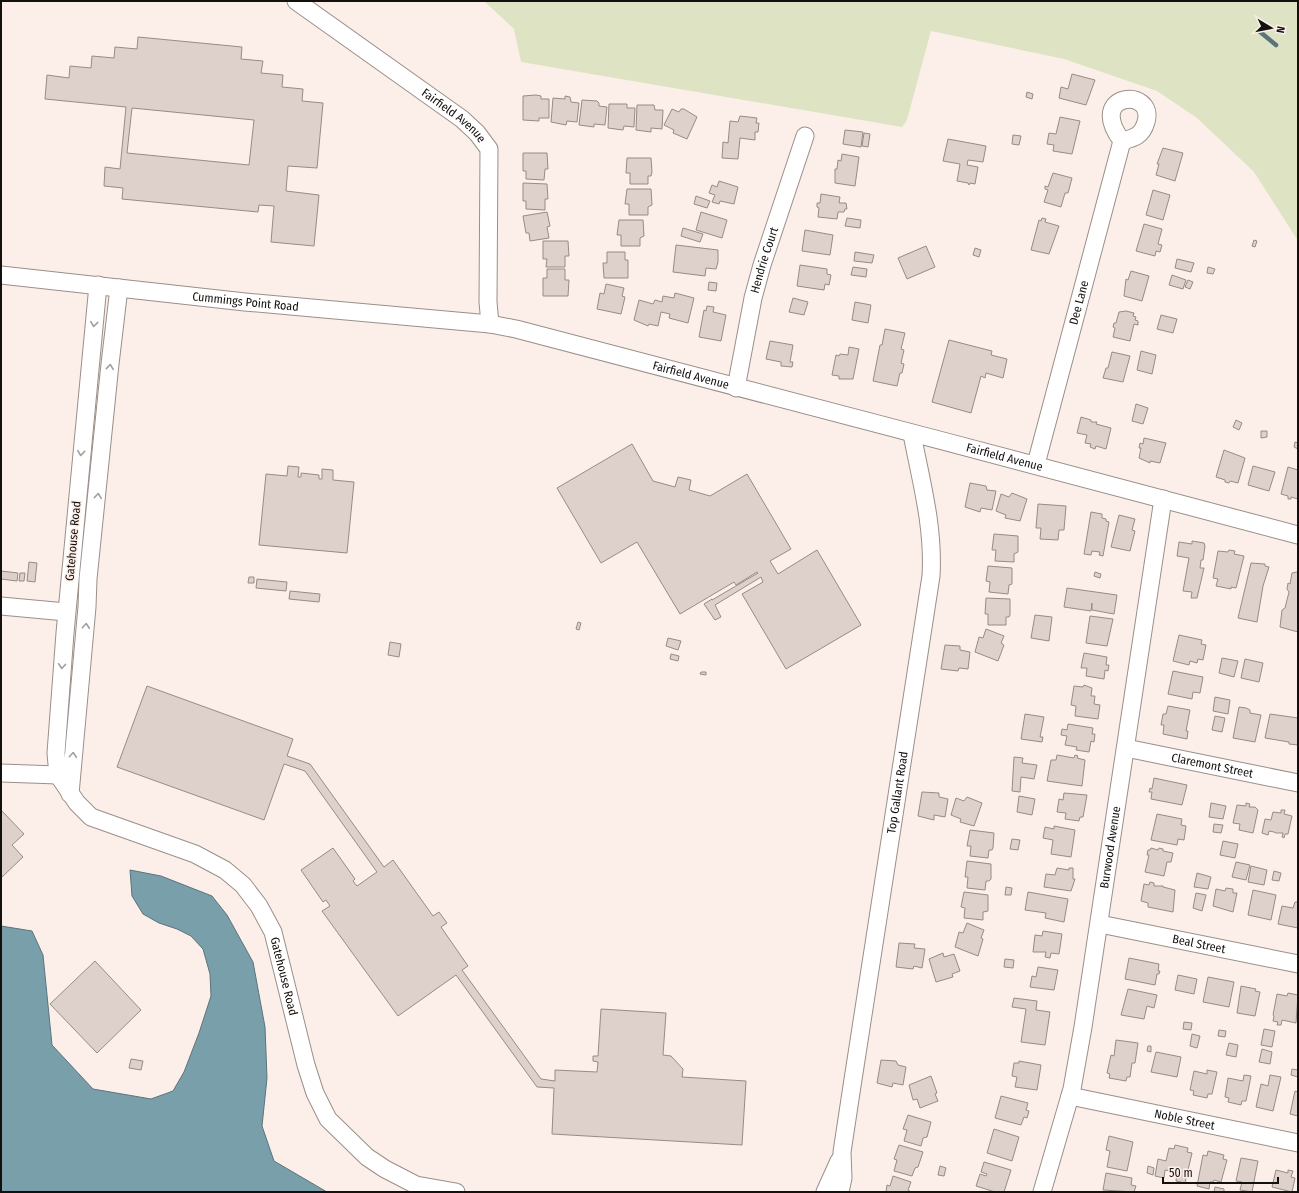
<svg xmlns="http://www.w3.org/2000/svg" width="1299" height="1193" font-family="'Fira Sans Condensed',sans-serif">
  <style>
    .green { fill: #dee4c3 }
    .water { fill: #799faa; stroke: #5b747b }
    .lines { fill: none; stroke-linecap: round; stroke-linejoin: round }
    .stream { stroke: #5b747b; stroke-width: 4.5 }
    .building { fill: #ded1cb; stroke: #978b85; fill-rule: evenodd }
    .minor-casing { stroke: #9a8f89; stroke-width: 19 }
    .minor { stroke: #fff; stroke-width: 17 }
    .oneway { stroke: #a19f9f }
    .labels { text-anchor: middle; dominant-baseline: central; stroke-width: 3; stroke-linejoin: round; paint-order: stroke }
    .street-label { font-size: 12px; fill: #14100e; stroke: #fcefe9 }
  </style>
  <rect width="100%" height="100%" fill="#fcefe9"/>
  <!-- green -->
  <path class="green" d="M484 1H1298V241L1254 172 1197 118 1157 91 1064 59 931 31 907 120 902 127 521 62 514 29Z"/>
  <!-- water -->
  <path class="water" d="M130 870 161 876 212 896 227 915 253 962 265 1027 267 1078 262 1126 274 1161 327 1192H1V926L32 931 43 955 52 1045 93 1089 151 1099 173 1091 184 1072 199 1033 211 996 210 974 203 949 191 936 177 929 159 923 143 914 132 896Z"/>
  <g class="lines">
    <!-- stream -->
    <path class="stream" d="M1259 31 1276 45"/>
  </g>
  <!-- building -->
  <path class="building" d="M138 37 242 47 241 59 263 61 261 73 283 75 282 87 303 89 302 101 323 103 317 168 288 166 286 191 319 195 314 246 271 242 274 206 259 205 258 212 122 199 123 188 104 186 105 167 120 169 126 107 45 99 47 75 69 78 70 66 91 68 92 56 114 58 115 47 137 49ZM132 108 254 120 249 165 127 153Z
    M1072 74 1095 80 1086 105 1059 98 1061 87 1068 89Z
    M1027 92 1033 94 1032 99 1026 97Z
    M536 95 541 96V99H549V118H539V121L523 120V96Z
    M565 96 570 97 571 102 579 103 577 122 567 121 566 125 551 122 553 98 565 99Z
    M582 100 597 101 599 103V106L607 107 605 125 594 124V127L579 125Z
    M609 104H627V108H635L634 127 624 126 623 130 608 128Z
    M637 105H654L655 110H663L662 129 651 128V132L636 130Z
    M672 109 679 112 681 109H684L697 117 687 139 673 133 674 130 664 125Z
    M740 116 757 118 756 123H759L758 132H755V140L740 138 738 159 722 158 723 142 728 143 730 121 738 122Z
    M1060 117 1080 121 1072 154 1053 151 1054 145 1047 144 1049 133 1056 134Z
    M845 130 863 132 861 147 843 144Z
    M864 133 870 134 868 147 862 146Z
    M1013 135 1021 136 1019 145 1012 144Z
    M948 139 986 146 983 162 968 160 967 165 978 167 975 184 970 183 969 185 968 183 957 181 960 164 943 161Z
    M1163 148 1183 153 1175 181 1156 175 1159 164H1157Z
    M523 153H547L548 169H545L544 180 526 179V171H523Z
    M842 154 859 157 855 186 835 183V169H837L838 160 841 161Z
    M627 158H651L652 172 651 176H648V184H630V173H626Z
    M1053 173 1072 178 1068 193H1065L1061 207 1044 202 1048 190 1045 189V186L1048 187Z
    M719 181 738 187 734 204 720 201 719 204 712 202 715 195 709 193 712 185 717 187Z
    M523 183 547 184 548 199H545V210L526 209V201H523Z
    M627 189H651L652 205 648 207V215H629V204H625Z
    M1153 190 1170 195 1163 220 1146 215Z
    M821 194 840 197 839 203H846L847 209H845L844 212H838L837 219 818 217 819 208 817 207V203H820Z
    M696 196 710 201 707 208 694 204Z
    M547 212 550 226 547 227 549 238 530 241 529 233H526L523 216Z
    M701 212 727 220 722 238 696 230Z
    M847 218 861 220 860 228 845 226Z
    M1042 218 1046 219 1045 222 1059 226 1049 254 1031 250 1039 220 1041 221Z
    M619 220H643L644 236 640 238V246H621V235H617Z
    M1144 224 1162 229 1158 244 1162 245 1160 252 1156 251 1155 256 1136 251Z
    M683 228 703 234 700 242 681 236Z
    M805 230 833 235 830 255 802 251Z
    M1254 240 1257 241 1255 247 1252 246Z
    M543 241H568L569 256H565V267H546L547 259H543Z
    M676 245 718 250V262L716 269 706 268 705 276 673 272Z
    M926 246 935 267 907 279 898 258Z
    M975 248 981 250 979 257 973 255Z
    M607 252H625V260H628V278H604L603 263H607Z
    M855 252 874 255 872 263 854 261Z
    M1177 259 1194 263 1191 272 1175 268Z
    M800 265 827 269V274L831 275 829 285 825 284 824 290 797 286Z
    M853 267 867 269 866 277 851 275Z
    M1208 267 1215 269 1213 274 1207 273Z
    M547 269H565V280H569L568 296H543V278H547Z
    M1131 271 1149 276 1142 301 1124 296 1126 279 1128 280Z
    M1172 275 1186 280 1183 289 1169 285Z
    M1188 280 1193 282 1190 289 1185 287Z
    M709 282 717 283 716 291 708 290Z
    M606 284 624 288 622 296 625 297 621 314 597 309 600 293 604 294Z
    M675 293 694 298 688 323 669 318 670 314 661 312 658 326 649 324 648 326 634 320 639 300 653 304 655 300 662 302 663 296 674 298Z
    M793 298 808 302 804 315 789 312Z
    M855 302 871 305 868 323 852 320Z
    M707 306 714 307 713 312 726 315 721 341 699 337 704 310 706 311Z
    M1126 311 1134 313 1133 316 1136 317 1135 320 1138 321V325L1134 324 1130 341 1113 337 1115 328 1113 327 1114 323H1116L1119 312Z
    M1161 315 1177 319 1173 333 1157 329Z
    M885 329 905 333 901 349 904 350 901 363 904 364 902 373H900L897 386 873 381 880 345H882Z
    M949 340 992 351 991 355 1007 359 1003 378 986 373 985 378 981 376 971 413 932 402Z
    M770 341 793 345 790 362H793L792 367 781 366V362L766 359Z
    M849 347 859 349 853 379H839V376L832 375 836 355 839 356 840 354 848 355Z
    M1141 351 1156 355 1152 374 1137 370Z
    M1112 352 1130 356 1123 382 1103 378 1106 368H1108Z
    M1136 404 1148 408 1143 424 1132 421Z
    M1081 417 1091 420V422H1097L1096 424 1111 428 1106 449 1096 446 1095 449 1090 447 1091 444 1085 443 1087 435 1077 433Z
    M1236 420 1242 423 1239 430 1233 427Z
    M1261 431H1267V437L1261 438Z
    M1144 438 1166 443 1160 463 1150 461V463L1139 458 1141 448H1139L1140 443 1143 444Z
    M1295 442 1298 443V449L1294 447Z
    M632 444 653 481 675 487 678 477 691 480 689 490 710 496 747 474 791 549 770 561 778 574 817 550 861 625 786 669 742 594 763 582 761 577 715 605 721 617 715 620 704 604 712 599V600L758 573 757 572 736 585 734 582 680 614 637 542 601 563 557 488Z
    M1224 450 1245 458 1238 483 1230 481 1229 483 1225 482V480L1216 477Z
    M288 466 299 467 298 477H301V473L319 475V479H322V469L333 470V480L354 482 347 553 259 545 266 474 287 476Z
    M1253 466 1275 472 1269 491 1248 485Z
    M1288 467 1298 470V499L1291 497V499H1288V496L1281 494Z
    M970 483 986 486 987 490 996 491 992 510 981 508 980 512 965 507Z
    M1012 493 1027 499 1020 521 1005 518 1006 515 996 511 1001 494 1009 497Z
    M1038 504 1066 506 1064 530H1059L1058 540 1040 539 1041 528H1036Z
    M1091 512 1102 514V518L1106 519V521L1109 522 1103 556 1099 555 1100 552 1092 551 1091 555 1084 554Z
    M1119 515 1135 519 1132 530 1135 531 1130 551 1111 547Z
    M994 534 1018 536V552L1014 554V562L995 561 996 550H992Z
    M1192 541 1204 543 1205 546 1203 560H1201L1200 568H1204L1197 598H1191L1192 592 1183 591 1189 558 1177 556 1179 542 1192 544Z
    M1229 550 1235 551 1234 554 1244 556 1236 588 1231 587V589L1216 586 1218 579 1213 578 1218 551 1228 552Z
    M29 562 37 563 35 582 27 581Z
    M1251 563 1265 564V566L1269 567 1263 586 1257 622 1238 618Z
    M988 566 1012 568V584L1009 585 1008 594 989 592 990 582 986 581Z
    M1 571 18 573 17 581 1 579Z
    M1095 572 1101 574 1100 578 1094 576Z
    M1297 572 1298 573V632L1280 627 1282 610 1285 608 1289 592 1287 589 1288 583 1290 584 1292 573Z
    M20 573H25L24 581H19Z
    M249 577H254V583H248Z
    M257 579 287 582 286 591 256 588Z
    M1067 588 1117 595 1114 614 1092 610V603L1091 611 1064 607Z
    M290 591 320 594 319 602 289 599Z
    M986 598 1010 599V615L1009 617H1006V625H988V614H985Z
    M1035 615 1052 617 1049 641 1031 638Z
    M1090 616 1113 619 1107 646 1086 643Z
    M578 622 581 623 579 630 576 629Z
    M986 629 1004 636 1001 643 1004 645 998 661 975 652 979 637 983 638Z
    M1179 635 1202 640 1201 644 1206 645 1203 660 1198 659 1197 663 1190 661 1189 665 1173 661Z
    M668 638 681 641 678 650 666 646Z
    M390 642 401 644 399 657 388 655Z
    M945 645 960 646V650L970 652 968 669 959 668 958 671 941 669Z
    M1084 653 1107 657 1106 665H1109L1108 671 1105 670 1104 679 1086 676 1087 668H1081Z
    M671 654 679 656 678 661 670 659Z
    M1222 658 1238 661 1234 677 1219 673Z
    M1245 659 1263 663 1259 682 1241 678Z
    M1173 671 1203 677 1200 693 1193 692 1192 699 1168 694Z
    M701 672H706V675L700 674Z
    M1084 685 1092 688 1091 696H1095L1094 704 1100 705 1098 719 1075 716 1076 706 1071 705 1074 686 1083 687Z
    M147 686 293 739 287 756 310 764 384 867 393 860 433 916 439 912 447 923 441 927 468 966 462 970 541 1079 555 1081V1070L597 1072 598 1062 593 1061V1056H598L601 1009 666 1013 663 1055 671 1056 683 1069 682 1077 746 1081 742 1145 552 1134 554 1088 537 1087 456 975 398 1016 322 911 330 906 326 900 323 902 301 870 333 848 355 879 353 881 357 886 377 872 305 771 284 764 264 820 117 767Z
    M1215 697 1230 700 1228 714 1213 711Z
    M1168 706 1190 710 1186 731H1188L1187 739 1163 734 1164 725H1161L1163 714H1166Z
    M1239 707 1246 708 1250 710V713L1261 715 1255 742 1233 738Z
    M1025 714 1044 717 1040 737H1043L1042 742 1021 739Z
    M1270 714 1298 718V745L1289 744V742L1265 738Z
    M1215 716 1225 718 1222 732 1212 730Z
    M1068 724 1093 728 1092 734H1095L1094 742 1091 741 1089 752 1076 750 1077 747 1065 745 1067 736 1061 735 1062 729 1067 730Z
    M1057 755 1074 758 1075 755 1078 756 1077 758 1085 760 1082 786 1047 781 1051 760H1056Z
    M1014 757 1023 758 1022 763 1037 765 1034 779 1021 777 1020 792 1012 791Z
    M1154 778 1187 785 1182 805 1151 799 1152 792H1149L1150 788 1152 789Z
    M922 792 939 793V797L948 799 945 817 934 815V820L918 816Z
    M1064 793 1087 795 1083 817H1080L1079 821 1065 819 1066 813 1057 812 1059 799 1063 800Z
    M1019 796 1035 799 1032 815 1017 812Z
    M967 797 982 803 974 826 960 822 961 819 951 815 956 798 964 801Z
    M1211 803 1226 806 1223 819 1209 817Z
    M1246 803 1250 804 1249 807H1255L1258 810 1253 833 1239 830 1240 824 1233 823 1237 805 1246 806Z
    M1 810 24 834 12 845 23 857 1 878Z
    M1281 810H1285L1284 814 1292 816 1288 834H1285L1284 838 1282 837 1283 833H1276L1274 832 1269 831 1268 835 1262 833 1265 819 1271 820 1273 812 1281 813Z
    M1157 814 1182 819 1181 825 1186 826 1184 840 1178 839 1177 845 1151 840Z
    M1214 824 1223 825 1221 833 1213 832Z
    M1054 826 1075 830 1071 857 1051 854 1053 840 1043 838 1045 827 1054 829Z
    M970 830 994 833 993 848 992 850H989L988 858 970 856 971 846H967Z
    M1012 839 1020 840 1018 850 1010 849Z
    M1223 841 1238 844 1235 858 1220 855Z
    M1151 848 1158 850 1159 848 1163 849V851L1173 853 1171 862H1167L1164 876 1145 872 1149 855H1147L1148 850H1150Z
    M967 861 991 864V879L989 881H986L985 890 967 888 968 877H965Z
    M1236 862 1250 865 1246 880 1232 877Z
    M1251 866 1267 870 1264 885 1248 882Z
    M1057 868 1069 870V868H1073V879H1075L1071 891 1044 887 1046 874 1055 875Z
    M1274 871 1281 873 1279 881 1272 880Z
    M1197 873 1211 877 1208 889 1194 887Z
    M1150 882 1154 883V886H1163V887L1175 890 1173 912 1148 907V903L1141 901 1144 884 1149 885Z
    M1006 887 1012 888 1011 895H1005Z
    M1226 888 1233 889V893H1237L1233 912 1213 906 1216 889 1225 891Z
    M1253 890 1276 895 1271 920 1248 915Z
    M964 892 988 895V911L983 912V920L964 918 965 908 961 907Z
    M1028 892 1068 899 1064 922 1045 918 1046 913 1025 910Z
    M1196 893 1206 895 1202 911 1193 908Z
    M1295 902H1298V928L1278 924 1282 906 1293 908Z
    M967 923 984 930 981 938 983 939 978 956 955 947 959 932 963 933Z
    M1043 931 1062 934 1059 954 1051 953 1050 958 1045 957 1046 952H1033L1035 935 1042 936Z
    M899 943 915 944 914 948 925 949 922 968 914 966 913 969 896 967Z
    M943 953 944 957 954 954 960 971 952 974 953 977 936 982 929 959Z
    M1129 958 1159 964 1158 971H1160L1159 974H1157L1155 985 1125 979Z
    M1005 959 1014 960 1013 968 1004 967Z
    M95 961 141 1010 97 1053 50 1004Z
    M1038 967 1058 970 1054 990 1030 987 1032 976 1036 977Z
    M1178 975 1197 979 1194 994 1175 990Z
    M1208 977 1234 982 1229 1007 1203 1002Z
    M1241 986 1256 989 1255 991 1260 992 1255 1016 1237 1013Z
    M1128 989 1157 995 1154 1008 1147 1006 1144 1019 1121 1015Z
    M1288 993 1298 995 1296 1023 1282 1020 1281 1025H1277L1278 1022 1273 1021 1274 1016 1273 1015 1277 994 1287 996Z
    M1014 998 1037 1001 1036 1010 1050 1012 1045 1045 1021 1042 1026 1009 1012 1007Z
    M1184 1022 1192 1023 1191 1030 1183 1029Z
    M1264 1029 1275 1031 1272 1047 1261 1045Z
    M1219 1030 1226 1031 1225 1037 1218 1036Z
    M1192 1034 1200 1036 1197 1048 1190 1046Z
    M1116 1040 1138 1043 1135 1063H1132L1130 1077H1127L1126 1081 1109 1078 1110 1074 1107 1073 1111 1055 1114 1056Z
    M1229 1043 1238 1045 1236 1057 1226 1055Z
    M1148 1046H1151V1052L1147 1051Z
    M1262 1049 1272 1052 1270 1064 1259 1062Z
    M1156 1052 1181 1057 1177 1077 1151 1072Z
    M131 1059 143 1061 141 1070 129 1068Z
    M881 1060 896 1061 898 1065 906 1067 903 1085 893 1083 892 1087 877 1083Z
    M1019 1061 1041 1065 1037 1090 1015 1087 1017 1077 1012 1076 1014 1063H1019Z
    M1292 1069 1298 1070V1077L1291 1075Z
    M1207 1070 1217 1072 1212 1094H1208L1207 1098 1193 1095 1194 1091 1190 1090 1194 1071 1207 1074Z
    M1244 1075 1251 1076 1246 1101H1242L1241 1105 1228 1102 1229 1098 1225 1097 1228 1078 1243 1081Z
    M1270 1075 1281 1077 1273 1111 1256 1107 1261 1084 1268 1086Z
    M931 1076 937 1093 935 1094 938 1101 920 1108 917 1099 913 1100 909 1085Z
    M1295 1091 1298 1092V1116L1290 1114Z
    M1001 1096 1028 1103 1026 1110 1029 1111 1027 1118 1024 1117 1021 1125 995 1118Z
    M908 1115 931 1122 927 1137 923 1138 921 1146 904 1141 907 1130 903 1129Z
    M994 1129 1019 1137 1012 1161 987 1153Z
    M1109 1136 1133 1142 1127 1171 1107 1167 1110 1151 1106 1150Z
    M899 1145 923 1152 918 1167 915 1168 912 1176 894 1171 897 1160 894 1159Z
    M1175 1145 1188 1148 1187 1152 1192 1153 1185 1183 1176 1181 1177 1172 1165 1170 1164 1178 1155 1176 1158 1159 1166 1161 1169 1148 1174 1149Z
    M1208 1151 1224 1155 1223 1159 1227 1160 1221 1182 1214 1180 1213 1182H1210L1209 1189 1197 1186 1203 1155 1207 1156Z
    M1241 1158 1258 1161 1252 1192 1240 1190 1242 1182 1236 1181Z
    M984 1162 1011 1170 1004 1192H995L976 1186 980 1174 986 1176 987 1174 981 1172Z
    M940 1166 946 1168 944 1176 938 1175Z
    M1148 1166 1154 1168 1153 1175 1147 1173Z
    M1276 1170 1288 1173V1170L1293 1171 1291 1177 1295 1178 1292 1192 1272 1187Z
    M1106 1173 1132 1178 1131 1185 1136 1186 1134 1192 1103 1190Z
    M893 1176 911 1182 908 1190 911 1192H886L887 1185 890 1186Z
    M1215 1187 1224 1189V1192H1214Z"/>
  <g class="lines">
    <!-- minor casing -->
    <g class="minor-casing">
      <g id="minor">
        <path id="s1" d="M296 1 462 119 477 133 489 149 488 302 490 324"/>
        <path id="s2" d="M1 275 245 302 490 324 516 329C776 398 1038 465 1298 535"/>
        <path id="s3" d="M98 285 65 633 56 753 58 775 77 803 91 817 195 854 225 870 243 885 259 906 273 932 306 1065 315 1093 328 1119 367 1157 385 1169 416 1185 456 1192"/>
        <path id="s4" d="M736 388 753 298 762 265 805 136"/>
        <path id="s5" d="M1036 464 1122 141C1085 92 1156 87 1146 122 1142 136 1134 138 1122 141"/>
        <path d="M1 606 66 612"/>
        <path id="s6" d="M1126 748 1298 783"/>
        <path d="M1 773 58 775"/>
        <path d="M70 794 87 607 88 579 110 364 119 288"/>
        <path id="s7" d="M1100 924 1298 964"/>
        <path id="s8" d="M1070 1096 1298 1143"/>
        <path d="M825 1192 839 1161"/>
        <path id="s9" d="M840 1192 843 1178 842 1152 852 1086 931 576C934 527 921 481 912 434"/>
        <path id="s10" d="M1042 1192 1072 1089 1083 1027 1163 499"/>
      </g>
    </g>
    <!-- minor -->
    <use href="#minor" class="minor"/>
  </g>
  <!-- one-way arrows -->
  <defs><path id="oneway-chevron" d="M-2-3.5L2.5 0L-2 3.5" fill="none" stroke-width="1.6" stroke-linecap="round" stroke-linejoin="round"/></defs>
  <g class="oneway">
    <use href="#oneway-chevron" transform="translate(94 324) rotate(96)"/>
    <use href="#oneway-chevron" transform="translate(110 367) rotate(-84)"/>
    <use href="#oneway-chevron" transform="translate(81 453) rotate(96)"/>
    <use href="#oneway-chevron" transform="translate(98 496) rotate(-84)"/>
    <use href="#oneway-chevron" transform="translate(86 626) rotate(-85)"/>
    <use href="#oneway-chevron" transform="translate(62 666) rotate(94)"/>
    <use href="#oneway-chevron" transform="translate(73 755) rotate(-85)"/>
  </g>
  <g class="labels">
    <!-- street labels -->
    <g class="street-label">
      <text stroke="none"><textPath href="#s1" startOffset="195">Fairfield Avenue</textPath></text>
      <text stroke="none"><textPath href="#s4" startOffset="131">Hendrie Court</textPath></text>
      <text stroke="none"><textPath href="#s2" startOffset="246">Cummings Point Road</textPath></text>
      <text stroke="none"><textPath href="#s5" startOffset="167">Dee Lane</textPath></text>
      <text stroke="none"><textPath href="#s2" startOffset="699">Fairfield Avenue</textPath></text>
      <text stroke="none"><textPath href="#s2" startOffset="1023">Fairfield Avenue</textPath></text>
      <text transform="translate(73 541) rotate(-85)">Gatehouse Road</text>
      <text stroke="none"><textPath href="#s6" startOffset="88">Claremont Street</textPath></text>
      <text stroke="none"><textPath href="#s9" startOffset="404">Top Gallant Road</textPath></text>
      <text stroke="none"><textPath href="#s10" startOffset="352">Burwood Avenue</textPath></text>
      <text stroke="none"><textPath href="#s7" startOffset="101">Beal Street</textPath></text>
      <text stroke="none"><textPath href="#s3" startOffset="815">Gatehouse Road</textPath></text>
      <text stroke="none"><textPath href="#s8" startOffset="117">Noble Street</textPath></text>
    </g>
  </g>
  <!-- border -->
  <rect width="1299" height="1193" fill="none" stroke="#14100e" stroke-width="4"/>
  <!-- north arrow -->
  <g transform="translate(1271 28) rotate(100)" stroke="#fcefe9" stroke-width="3" paint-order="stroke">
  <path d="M0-3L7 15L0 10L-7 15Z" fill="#14100e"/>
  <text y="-6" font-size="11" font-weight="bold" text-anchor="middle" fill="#14100e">N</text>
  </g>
  <!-- scale -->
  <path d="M1163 1177v6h115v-6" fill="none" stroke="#14100e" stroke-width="2"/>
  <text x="1169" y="1177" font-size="12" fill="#14100e" stroke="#fcefe9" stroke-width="3" paint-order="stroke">50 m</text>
</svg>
